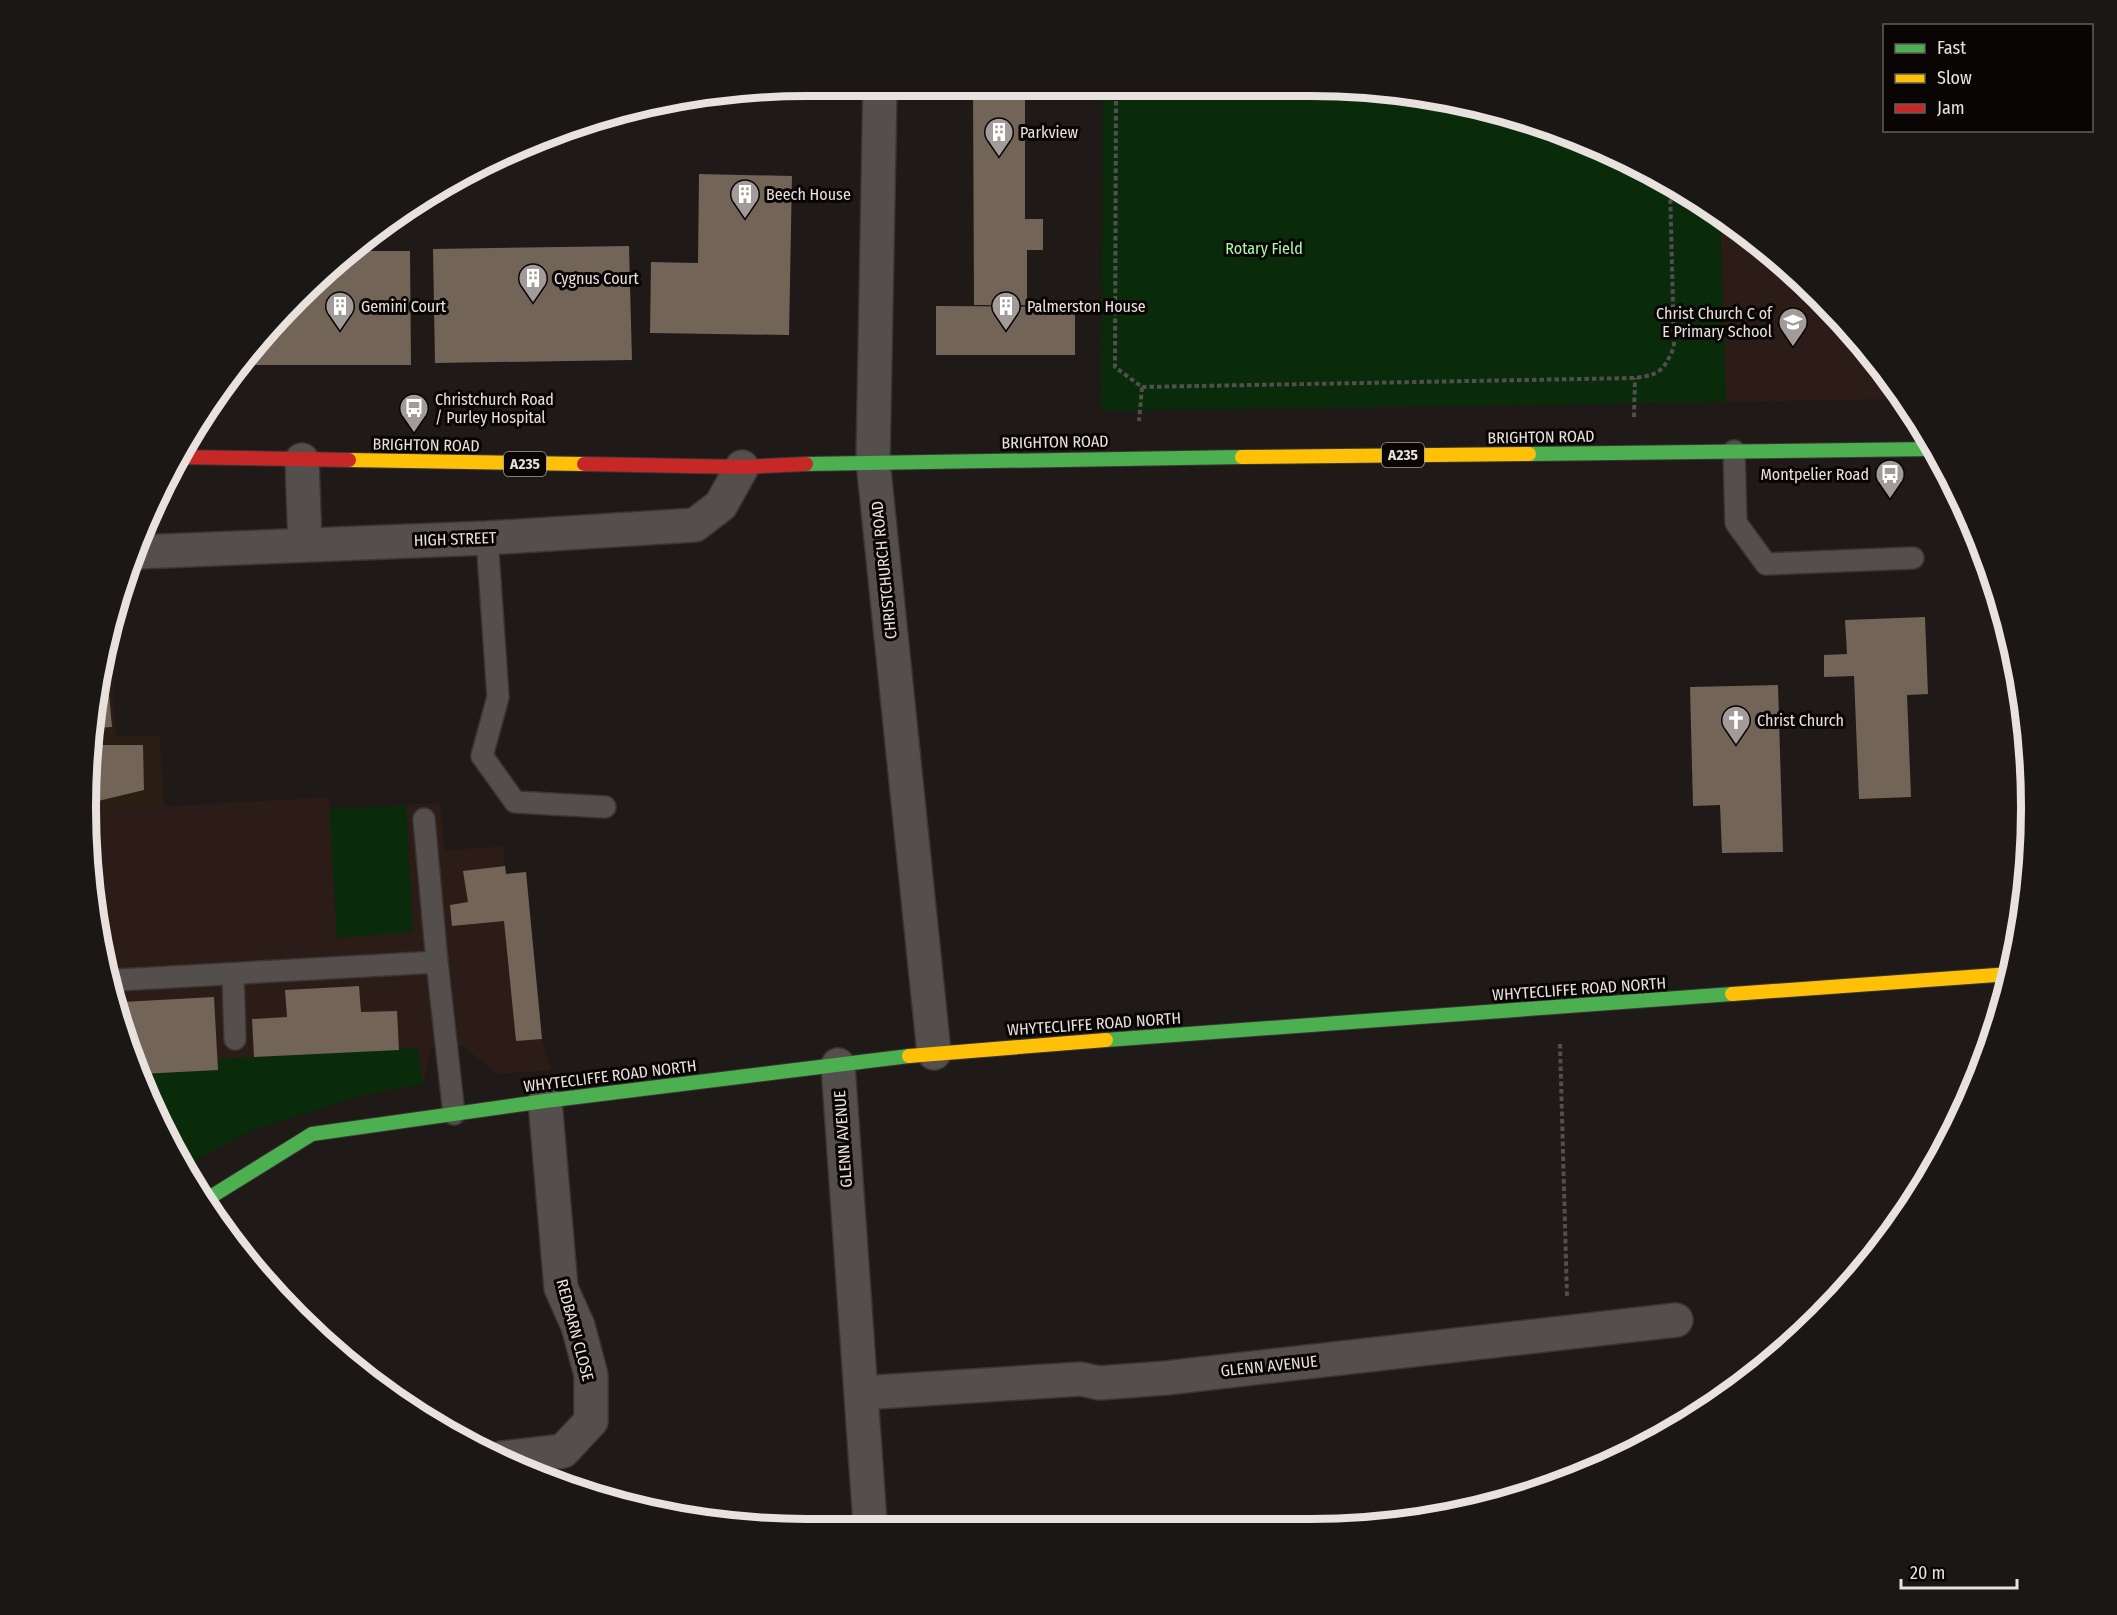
<svg xmlns="http://www.w3.org/2000/svg" width="2117" height="1615" font-family="'Fira Sans Condensed',sans-serif">
  <style>
    .commercial { fill: #2a1e14 }
    .built { fill: #2b1c17 }
    .green { fill: #092b09 }
    .building { fill: #726557 }
    .lines { fill: none; stroke-linecap: round; stroke-linejoin: round }
    .lane-casing { stroke: #393533; stroke-width: 24 }
    .street-casing { stroke: #393533; stroke-width: 36 }
    .fast-casing { stroke: #393533; stroke-width: 16 }
    .slow-casing { stroke: #393533; stroke-width: 16 }
    .jam-casing { stroke: #393533; stroke-width: 16 }
    .path { stroke: #524e4d; stroke-width: 4; stroke-dasharray: 4.5 3; stroke-linecap: butt }
    .lane { stroke: #544e4d; stroke-width: 21 }
    .street { stroke: #544e4d; stroke-width: 33 }
    .fast { stroke: #4caf50; stroke-width: 14 }
    .slow { stroke: #ffc107; stroke-width: 14 }
    .jam { stroke: #c62828; stroke-width: 14 }
    .labels { text-anchor: middle; dominant-baseline: central; stroke-width: 6; stroke-linejoin: round; paint-order: stroke }
    .shield { fill: #080504; stroke: #a59f9d; stroke-width: 1.5 }
    .shield-label { font-size: 15px; font-weight: bold; fill: #e8e1de }
    .poi-label { font-size: 16px; fill: #e8e1de; stroke: #080504; text-anchor: start }
    .park-label { font-size: 16px; fill: #a9fba6; stroke: #080504 }
    .street-label { font-size: 16px; fill: #e8e1de; stroke: #080504 }
    .rim { fill: none; stroke: #e8e1de; stroke-width: 8 }
  </style>
  <rect width="100%" height="100%" fill="#1f1918"/>
  <!-- commercial -->
  <path class="commercial" d="M110 637 116 736H160L164 807 102 810 103 837 88 838 99 666Z"/>
  <!-- built -->
  <path class="built" d="M1720 216 1749 234 1820 297 1904 399 1726 402Z
    M329 797 330 809 440 803 445 850 503 846 506 874 526 872 542 1039 551 1070 497 1074 463 1046 431 1048 423 1084 363 1095 252 1130 186 1166 124 1040 87 854 88 838 103 837 102 810Z"/>
  <!-- green -->
  <path class="green" d="M1103 86 1356 87 1497 110 1629 160 1720 217 1726 402 1101 411Z
    M406 805 413 932 337 938 329 809Z
    M417 1048 423 1084 363 1095 252 1130 186 1166 141 1074 218 1070V1059Z"/>
  <!-- building -->
  <path class="building" d="M973 86H1045V98H1025V219H1043V250H1027V305H974Z
    M699 174 792 176 789 335 650 333 651 262 698 263Z
    M629 246 632 360 435 363 433 249Z
    M357 251H410L411 365H241L297 297Z
    M936 306 1075 307V355H936Z
    M1925 617 1928 694 1907 695 1911 797 1859 799 1854 676 1824 677V655L1847 654 1845 620Z
    M105 650 112 727 95 728 99 666Z
    M1778 685 1783 852 1722 853 1720 805 1693 806 1690 687Z
    M94 745H143L144 790 94 802 93 825 89 826Z
    M505 866 506 874 526 872 542 1039 516 1041 504 921 452 926 450 905 468 902 463 871Z
    M359 986 361 1012 397 1011 399 1050 254 1057 252 1019 287 1017 285 990Z
    M214 997 218 1070 141 1074 124 1040 122 1002Z"/>
  <g class="lines">
    <!-- lane casing -->
    <g class="lane-casing">
      <path id="lane" d="M1734 451 1736 523 1766 564 1913 558
        M487 538 498 697 482 756 515 802 605 807
        M424 819 437 962
        M233 974 235 1039
        M118 980 437 962 454 1114"/>
    </g>
    <!-- street casing -->
    <g class="street-casing">
      <path id="street" d="M880 86 873 461 934 1053
        M302 460 305 544
        M138 552 487 538 695 525 721 505 742 467
        M838 1065 870 1523
        M861 1393 1081 1379 1099 1383 1166 1378 1676 1320
        M502 1458 563 1451 591 1421V1375L578 1326 561 1288 545 1101"/>
    </g>
    <!-- fast casing -->
    <g class="fast-casing">
      <path id="fast" d="M1529 454 1933 449
        M806 464 1242 457
        M1106 1040 1732 994
        M204 1201 312 1134 545 1101 909 1056"/>
    </g>
    <!-- slow casing -->
    <g class="slow-casing">
      <path id="slow" d="M1242 457 1529 454
        M349 460 584 464
        M1732 994 2010 974
        M909 1056 1106 1040"/>
    </g>
    <!-- jam casing -->
    <g class="jam-casing">
      <path id="jam" d="M178 457 349 460
        M584 464 742 467 806 464"/>
    </g>
    <!-- path -->
    <path class="path" d="M1116 86 1115 367 1142 387 1139 421
      M1142 387 1635 378C1660 375 1664 370 1674 347L1670 185
      M1634 417 1635 378
      M1560 1044 1567 1297"/>
    <!-- lane -->
    <use href="#lane" class="lane"/>
    <!-- street -->
    <use href="#street" class="street"/>
    <!-- fast -->
    <use href="#fast" class="fast"/>
    <!-- slow -->
    <use href="#slow" class="slow"/>
    <!-- jam -->
    <use href="#jam" class="jam"/>
  </g>
  <!-- icons -->
  <defs>
    <g id="building-pin" transform="scale(1.5)"><path d="M0 17L-7.5 6A9.5 9.5 0 1 1 7.5 6Z" fill="#a29b99" stroke="#080504"/><path d="M-4-6H4V6H1V3H-1V6H-4ZM-2.5-4.3h1.7v1.8h-1.7ZM.8-4.3h1.7v1.8H.8ZM-2.5-1h1.7V.8h-1.7ZM.8-1h1.7V.8H.8Z" fill="#fff"/></g>
    <g id="school-pin" transform="scale(1.5)"><path d="M0 17L-7.5 6A9.5 9.5 0 1 1 7.5 6Z" fill="#a29b99" stroke="#080504"/><path d="M0-5L7-2L0 1L-7-2ZM-4 1L0 2.5L4 1V4Q0 6-4 4Z" fill="#fff"/></g>
    <g id="bus-pin" transform="scale(1.5)"><path d="M0 17L-7.5 6A9.5 9.5 0 1 1 7.5 6Z" fill="#a29b99" stroke="#080504"/><path d="M-5-6H5V4H4V6H2V4H-2V6H-4V4H-5ZM-3.5-4V0h7V-4ZM-3.5 1.2v1.5H-2V1.2ZM2 1.2v1.5H3.5V1.2Z" fill="#fff"/></g>
    <g id="church-pin" transform="scale(1.5)"><path d="M0 17L-7.5 6A9.5 9.5 0 1 1 7.5 6Z" fill="#a29b99" stroke="#080504"/><path d="M-1.2-6h2.4v3.5h3.3v2.4h-3.3V6h-2.4V-.1h-3.3v-2.4h3.3Z" fill="#fff"/></g>
  </defs>
  <g fill-rule="evenodd">
    <use href="#building-pin" x="999" y="132"/>
    <use href="#building-pin" x="745" y="194"/>
    <use href="#building-pin" x="533" y="278"/>
    <use href="#building-pin" x="340" y="306"/>
    <use href="#building-pin" x="1006" y="306"/>
    <use href="#school-pin" x="1793" y="322"/>
    <use href="#bus-pin" x="414" y="408"/>
    <use href="#bus-pin" x="1890" y="474"/>
    <use href="#church-pin" x="1736" y="720"/>
  </g>
  <g class="labels">
    <!-- shield labels -->
    <g class="shield">
      <rect x="1382" y="443" width="42" height="24" rx="4.5"/>
      <rect x="504" y="452" width="42" height="24" rx="4.5"/>
    </g>
    <g class="shield-label">
      <text x="1403" y="455">A235</text>
      <text x="525" y="464">A235</text>
    </g>
    <!-- poi labels -->
    <g class="poi-label">
      <text x="1020" y="132">Parkview</text>
      <text x="766" y="194">Beech House</text>
      <text x="554" y="278">Cygnus Court</text>
      <text x="361" y="306">Gemini Court</text>
      <text x="1027" y="306">Palmerston House</text>
      <text x="1772" y="313" text-anchor="end">Christ Church C of<tspan x="1772" dy="18">E Primary School</tspan></text>
      <text x="435" y="399">Christchurch Road<tspan x="435" dy="18">/ Purley Hospital</tspan></text>
      <text x="1869" y="474" text-anchor="end">Montpelier Road</text>
      <text x="1757" y="720">Christ Church</text>
    </g>
    <!-- park labels -->
    <g class="park-label">
      <text x="1264" y="248">Rotary Field</text>
    </g>
    <!-- street labels -->
    <g class="street-label">
      <text transform="translate(1541 437) rotate(-1)">BRIGHTON ROAD</text>
      <text transform="translate(1055 442) rotate(-1)">BRIGHTON ROAD</text>
      <text transform="translate(426 445) rotate(1)">BRIGHTON ROAD</text>
      <text transform="translate(455 539) rotate(-2)">HIGH STREET</text>
      <text transform="translate(884 570) rotate(-96)">CHRISTCHURCH ROAD</text>
      <text transform="translate(1579 989) rotate(-4)">WHYTECLIFFE ROAD NORTH</text>
      <text transform="translate(1094 1024) rotate(-4)">WHYTECLIFFE ROAD NORTH</text>
      <text transform="translate(610 1076) rotate(-7)">WHYTECLIFFE ROAD NORTH</text>
      <text transform="translate(843 1139) rotate(-94)">GLENN AVENUE</text>
      <text transform="translate(575 1330) rotate(75)">REDBARN CLOSE</text>
      <text transform="translate(1269 1366) rotate(-6)">GLENN AVENUE</text>
    </g>
  </g>
  <!-- crop -->
  <path d="M0 0H2117V1615H0ZM807 96H1310A711 711 0 0 1 2021 807V808A711 711 0 0 1 1310 1519H807A711 711 0 0 1 96 808V807A711 711 0 0 1 807 96Z" fill="#1a1715" fill-rule="evenodd"/>
  <path class="rim" d="M807 96H1310A711 711 0 0 1 2021 807V808A711 711 0 0 1 1310 1519H807A711 711 0 0 1 96 808V807A711 711 0 0 1 807 96Z"/>
  <!-- legend -->
  <rect x="1883" y="24" width="210" height="108" fill="#080504" stroke="#625d5b" stroke-width="1.5"/>
  <rect x="1895" y="44" width="30" height="9" fill="#4caf50" stroke="#625d5b" stroke-width="1.5"/>
  <text x="1937" y="54" font-size="18" fill="#e8e1de">Fast</text>
  <rect x="1895" y="74" width="30" height="9" fill="#ffc107" stroke="#625d5b" stroke-width="1.5"/>
  <text x="1937" y="84" font-size="18" fill="#e8e1de">Slow</text>
  <rect x="1895" y="104" width="30" height="9" fill="#c62828" stroke="#625d5b" stroke-width="1.5"/>
  <text x="1937" y="114" font-size="18" fill="#e8e1de">Jam</text>
  <!-- scale -->
  <path d="M1901 1579v9h116v-9" fill="none" stroke="#e8e1de" stroke-width="3"/>
  <text x="1910" y="1579" font-size="18" fill="#e8e1de" stroke="#080504" stroke-width="4.5" paint-order="stroke">20 m</text>
</svg>
